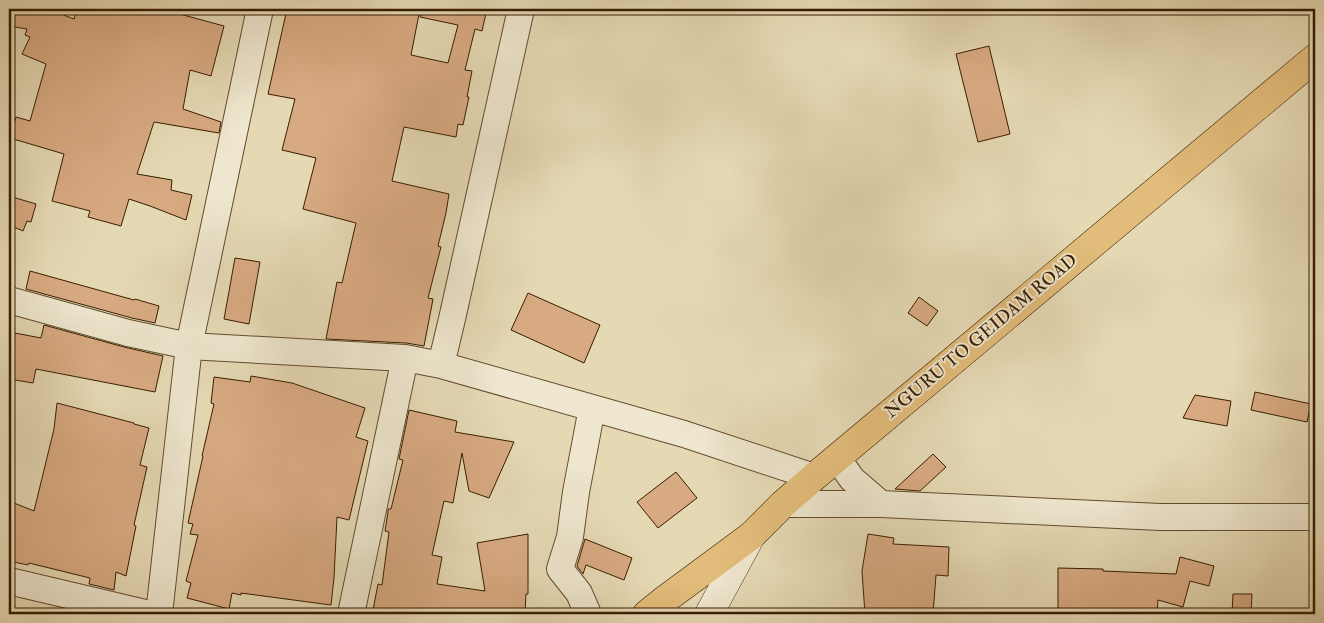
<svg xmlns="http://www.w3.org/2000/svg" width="1324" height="623" font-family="'IM FELL Double Pica',serif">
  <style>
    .building { fill: #d8aa82; stroke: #371d00 }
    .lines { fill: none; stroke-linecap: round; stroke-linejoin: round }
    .minor-casing { stroke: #624c2d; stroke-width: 28 }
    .secondary-casing { stroke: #371d00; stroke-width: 29 }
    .primary-casing { stroke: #371d00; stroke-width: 29 }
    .minor { stroke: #eee6ce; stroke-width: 26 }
    .secondary { stroke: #eee6ce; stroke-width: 28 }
    .primary { stroke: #e2bc7a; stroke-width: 28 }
    .labels { text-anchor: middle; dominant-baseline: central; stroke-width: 4; stroke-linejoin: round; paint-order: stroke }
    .street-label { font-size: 18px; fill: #371d00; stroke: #eee6ce }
  </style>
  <rect width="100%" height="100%" fill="#e5d9b4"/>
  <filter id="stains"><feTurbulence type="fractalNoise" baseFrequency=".004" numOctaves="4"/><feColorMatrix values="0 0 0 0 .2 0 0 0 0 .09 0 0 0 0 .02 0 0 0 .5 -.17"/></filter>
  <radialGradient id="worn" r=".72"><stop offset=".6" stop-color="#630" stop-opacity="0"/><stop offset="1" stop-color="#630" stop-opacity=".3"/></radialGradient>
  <!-- building -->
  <path class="building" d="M9 9H48L74 19 77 9H177L176 13 224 26 211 76 190 70 183 109 221 122 219 133 154 122 137 174 172 180 171 190 192 195 186 220 150 206 129 199 121 226 88 217 90 211 52 201 64 154 10 138 16 117 30 121 46 64 22 54 30 37 25 35 27 29 9 26Z
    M287 9H420L411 55 448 63 458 25 420 17 421 9H487L482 31 475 29 465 70 472 71 467 97H469L463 125 458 124 456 137 404 127 392 181 449 194 446 213 438 246 441 247 428 298 433 299 424 346 406 343 326 339 337 282 342 283 356 223 303 209 316 158 282 150 295 99 268 94Z
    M989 46 1010 134 978 142 956 54Z
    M9 196 36 204 31 222 27 221 23 231 9 225Z
    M235 258 260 262 249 324 224 319Z
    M30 271 134 300 135 299 159 306 155 323 132 318 26 289Z
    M528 293 600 325 584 363 511 330Z
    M919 297 938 311 927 326 908 313Z
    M44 325 124 347 163 356 155 392 36 369 33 383 9 379V354H11L15 333 41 338Z
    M251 376 292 383 365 408 356 437 368 441 349 520 337 517 334 578 331 605 241 593V595L232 593 229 609 187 598 191 583 186 581 198 535 190 534 193 524 188 523 203 456H202L214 404 211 403 214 377 250 382Z
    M1255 392 1311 404 1307 422 1251 410Z
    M1195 395 1231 401 1227 426 1183 418Z
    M57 403 134 423V424L149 428 140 465 147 467 134 525 136 526 126 576 116 572 114 590 89 584 90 578 29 563 28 565 9 561V501L34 511 54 429Z
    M409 410 457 421 455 432 514 442 489 498 469 491 462 453 453 503 444 501 432 555 442 557 437 584 485 591 477 543 528 534V594H526L525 614H396L373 610 378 584 382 585 389 532 385 531 388 512V509H391L403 460 399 459Z
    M933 454 946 467 920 491 895 489Z
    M676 472 697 498 658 528 637 502Z
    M868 534 894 538 893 544 949 547 948 576 936 575 933 614H865L862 571Z
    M585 539 632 558 624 580 586 565 583 574 577 566Z
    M1180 557 1214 566 1209 586 1190 581 1183 607 1158 600 1157 614H1058V568L1103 569V571L1176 574Z
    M1233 594H1252L1251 614H1232Z"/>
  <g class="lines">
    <!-- minor casing -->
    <g class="minor-casing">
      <path id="minor" d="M9 300 128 333 189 346 405 358 441 365 684 434 814 477
        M441 365 452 319 521 9
        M837 458 852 479 881 504
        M783 504H881L1160 517H1315
        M9 581 149 614
        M159 614 189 346 260 9
        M351 614 405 358
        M588 614 579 593 560 569 570 537 576 492 592 408"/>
    </g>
    <!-- secondary casing -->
    <g class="secondary-casing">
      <path id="secondary" d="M709 614 751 536"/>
    </g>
    <!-- primary casing -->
    <g class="primary-casing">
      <path id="primary" d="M647 614 663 601 751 536 783 504 814 477 1315 58"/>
    </g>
    <!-- minor -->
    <use href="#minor" class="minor"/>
    <!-- secondary -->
    <use href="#secondary" class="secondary"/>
    <!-- primary -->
    <use href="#primary" class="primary"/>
  </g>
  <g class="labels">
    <!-- street labels -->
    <g class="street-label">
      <text transform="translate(981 336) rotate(-40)">NGURU TO GEIDAM ROAD</text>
    </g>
  </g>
  <!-- margin -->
  <rect width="1324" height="623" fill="none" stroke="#e5d9b4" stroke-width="30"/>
  <rect x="10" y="10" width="1304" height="603" fill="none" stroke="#371d00" stroke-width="2.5"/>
  <rect x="15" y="15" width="1294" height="593" fill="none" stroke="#371d00"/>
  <rect width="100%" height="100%" filter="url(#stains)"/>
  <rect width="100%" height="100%" fill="url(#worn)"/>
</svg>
